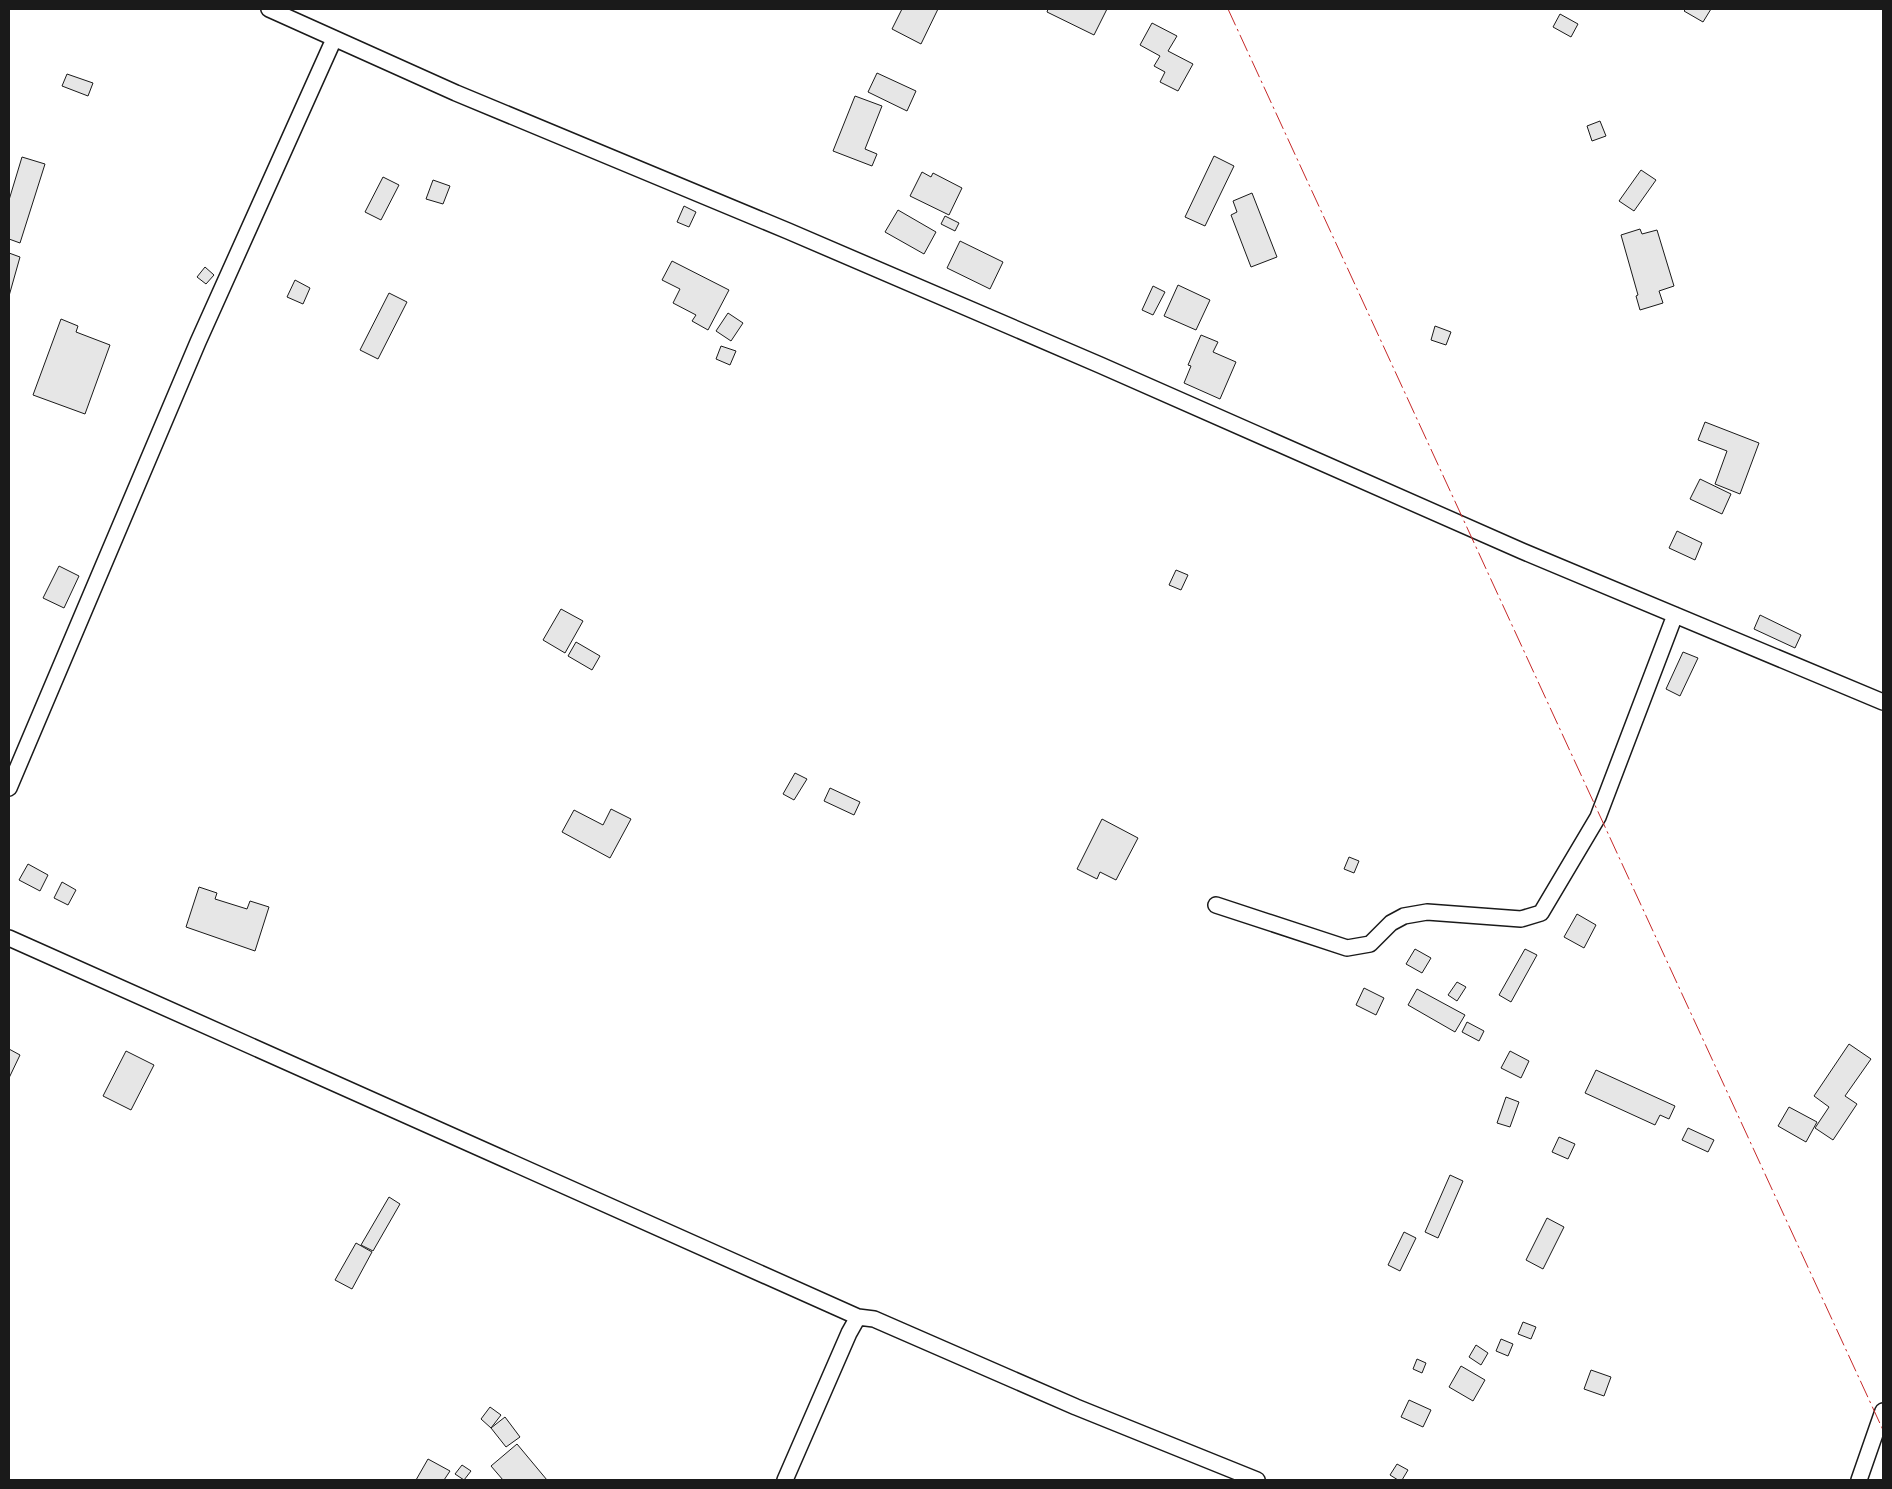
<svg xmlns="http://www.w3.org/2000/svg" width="1892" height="1489" font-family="'Sofia Sans Condensed',sans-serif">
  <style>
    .building { fill: #e6e6e6; stroke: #1a1a1a }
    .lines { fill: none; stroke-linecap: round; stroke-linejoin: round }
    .minor-casing { stroke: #1a1a1a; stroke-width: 18 }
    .minor { stroke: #fff; stroke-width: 15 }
    .power { stroke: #c62828; stroke-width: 1; stroke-dasharray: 18 4 2.5 4; stroke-linecap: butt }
  </style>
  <rect width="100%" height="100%" fill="#fff"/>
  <!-- building -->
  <path class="building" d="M902 9H938L921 44 892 29Z
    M1048 9H1107L1094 35 1047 12Z
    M1686 9H1711L1703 22 1684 11Z
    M1560 14 1578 24 1571 37 1553 27Z
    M1152 23 1177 36 1168 51 1193 64 1178 91 1160 82 1165 72 1154 66 1160 56 1140 45Z
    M877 73 916 91 907 111 868 92Z
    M67 74 93 83 88 96 62 86Z
    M855 96 882 106 865 149 877 154 872 166 833 151Z
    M1600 121 1606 136 1592 141 1587 126Z
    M1214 156 1234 166 1205 226 1185 217Z
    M22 157 45 164 20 243 9 239V200Z
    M1641 170 1656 180 1634 211 1619 201Z
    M922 172 931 177 933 173 962 188 949 215 910 196Z
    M383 177 399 185 381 220 365 212Z
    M433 180 450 186 443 204 426 199Z
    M1252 193 1277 257 1251 267 1231 215 1237 212 1233 201Z
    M684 206 696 212 689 227 677 222Z
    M898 210 936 232 924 254 885 232Z
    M945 216 959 223 955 231 941 224Z
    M1640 229 1642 234 1657 230 1674 286 1659 291 1663 303 1640 310 1636 296 1638 295 1621 235Z
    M960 241 1003 262 990 289 947 268Z
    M9 253 20 257 9 296Z
    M672 261 729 290 708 330 692 321 696 315 673 303 680 289 662 280Z
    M205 267 214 275 206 284 197 277Z
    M295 280 310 288 303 304 287 297Z
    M1178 285 1210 300 1196 330 1164 316Z
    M1153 286 1165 292 1153 315 1142 310Z
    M389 293 407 302 378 359 360 350Z
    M728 313 743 323 731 341 716 331Z
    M61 319 78 326 76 332 110 345 85 414 33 395Z
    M1435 326 1451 332 1446 345 1431 340Z
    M1201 335 1218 342 1213 352 1236 362 1220 399 1184 383 1191 366 1188 365Z
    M721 346 736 351 730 365 716 359Z
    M1705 422 1759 443 1740 494 1715 484 1727 451 1698 440Z
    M1700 479 1731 494 1722 514 1690 499Z
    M1677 531 1702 543 1695 560 1669 548Z
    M59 566 79 576 64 608 43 598Z
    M1176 570 1188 575 1181 590 1169 585Z
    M561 609 583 621 565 653 543 640Z
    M1760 615 1801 635 1795 648 1754 629Z
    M576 642 600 656 592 670 568 656Z
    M1683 652 1698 658 1680 696 1666 689Z
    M795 773 807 779 794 800 783 794Z
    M830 788 860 802 854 815 824 801Z
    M611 809 631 819 610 858 562 832 574 810 603 825Z
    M1102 819 1138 838 1116 880 1100 872 1097 879 1077 869Z
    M1349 857 1359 861 1354 873 1344 869Z
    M28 864 48 875 40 891 19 880Z
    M62 882 76 890 68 905 54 898Z
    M199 887 217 893 215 899 247 909 250 901 269 907 255 951 186 927Z
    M1577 914 1596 925 1584 948 1564 937Z
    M1415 949 1431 958 1422 973 1406 964Z
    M1525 949 1537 955 1511 1002 1499 995Z
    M1457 982 1466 987 1457 1001 1448 995Z
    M1364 988 1384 998 1376 1015 1356 1005Z
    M1417 989 1465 1015 1455 1032 1408 1005Z
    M1467 1022 1484 1031 1479 1041 1462 1032Z
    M1849 1044 1871 1059 1845 1096 1857 1104 1833 1140 1815 1128 1829 1107 1814 1096Z
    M9 1049 20 1055 9 1078Z
    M126 1051 154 1065 131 1110 103 1096Z
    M1510 1051 1529 1061 1521 1078 1501 1068Z
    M1596 1070 1675 1106 1669 1119 1660 1115 1655 1125 1585 1093Z
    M1506 1097 1519 1102 1510 1127 1497 1123Z
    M1789 1107 1817 1122 1806 1142 1778 1126Z
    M1688 1128 1714 1140 1708 1152 1682 1140Z
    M1559 1137 1575 1144 1568 1159 1552 1152Z
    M1450 1175 1463 1181 1438 1238 1425 1232Z
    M389 1197 400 1204 373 1251 361 1245Z
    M1547 1218 1564 1227 1543 1269 1526 1260Z
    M1404 1232 1416 1238 1400 1271 1388 1265Z
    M356 1243 372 1252 352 1289 335 1280Z
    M1523 1322 1536 1327 1531 1339 1518 1334Z
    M1501 1339 1513 1344 1508 1356 1496 1351Z
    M1476 1345 1488 1353 1481 1365 1469 1357Z
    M1417 1359 1426 1363 1422 1373 1413 1369Z
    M1461 1366 1485 1380 1473 1401 1449 1387Z
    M1591 1370 1611 1377 1604 1396 1584 1389Z
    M1409 1400 1431 1410 1423 1427 1401 1417Z
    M490 1407 501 1415 491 1428 481 1419Z
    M505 1417 520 1437 506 1447 491 1428Z
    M517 1444 547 1480H503L491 1466Z
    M428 1459 450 1471 444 1480H416Z
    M1397 1464 1408 1470 1402 1480H1398L1390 1475Z
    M462 1465 471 1471 464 1480 455 1474Z"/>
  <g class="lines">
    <!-- minor casing -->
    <g class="minor-casing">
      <path id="minor" d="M269 9 456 93 788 231 1100 365 1522 551 1883 702
        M9 788 198 342 334 39
        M1216 905 1347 948 1370 944 1391 923 1404 916 1427 912 1521 919 1541 913 1598 817 1675 615
        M9 938 858 1317 874 1319 1076 1407 1257 1480
        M785 1480 849 1333 858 1317
        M1859 1480 1883 1411"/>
    </g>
    <!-- minor -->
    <use href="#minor" class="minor"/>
    <!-- power -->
    <path class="power" d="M1228 9 1883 1430"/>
  </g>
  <!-- border -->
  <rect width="1892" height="1489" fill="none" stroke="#1a1a1a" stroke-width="20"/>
</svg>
